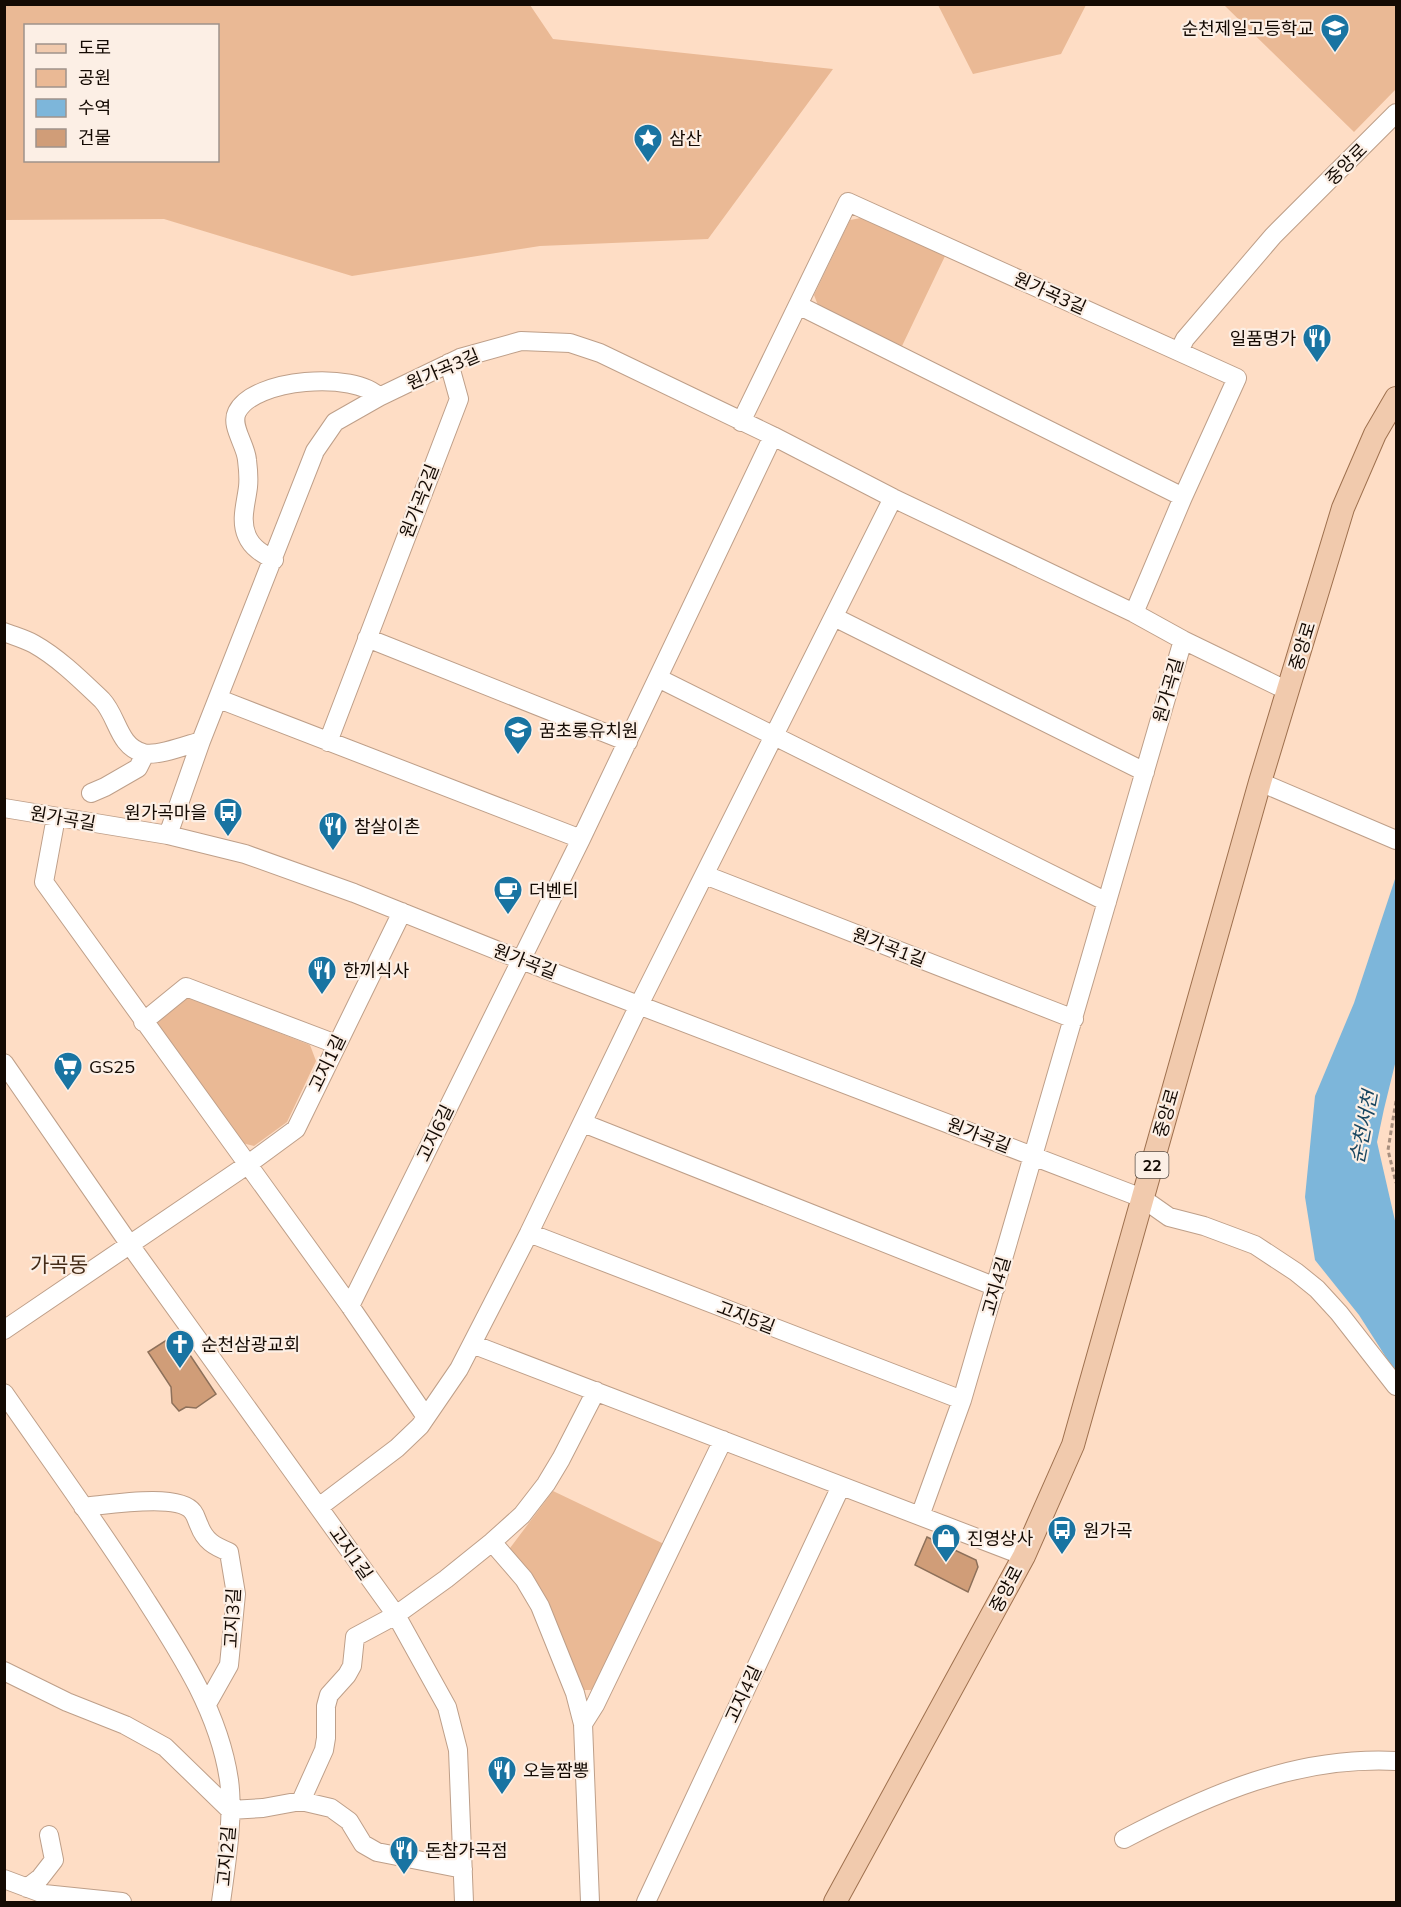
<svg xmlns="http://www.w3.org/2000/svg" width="1401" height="1907" font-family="Mulish,'Noto Sans KR',sans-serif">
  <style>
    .green { fill: #eab995; fill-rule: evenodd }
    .water { fill: #7db6da }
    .building { fill: #d09d78; stroke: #8d705a; stroke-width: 1.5 }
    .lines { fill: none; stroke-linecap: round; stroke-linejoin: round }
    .minor-casing { stroke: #be9f89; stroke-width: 20 }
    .major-casing { stroke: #9e704e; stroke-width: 24 }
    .path { stroke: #a78e7d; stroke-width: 3; stroke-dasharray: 4.5 3; stroke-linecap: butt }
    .minor { stroke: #fff; stroke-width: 18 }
    .major { stroke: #f1caad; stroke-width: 22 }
    .labels { text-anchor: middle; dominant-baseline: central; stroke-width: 4.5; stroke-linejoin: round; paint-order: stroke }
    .shield { fill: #fcefe5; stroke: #5a4f47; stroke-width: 1.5 }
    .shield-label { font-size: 16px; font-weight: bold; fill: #140a03 }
    .poi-label { font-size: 18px; fill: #140a03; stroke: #fcefe5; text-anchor: start }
    .street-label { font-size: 18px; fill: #140a03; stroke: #fcefe5 }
    .water-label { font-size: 20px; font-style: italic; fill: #194660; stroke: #fcefe5 }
    .quarter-label { font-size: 21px; fill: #452c18; stroke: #fcefe5 }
  </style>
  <rect width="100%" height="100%" fill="#feddc5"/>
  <!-- green -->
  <path class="green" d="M4 5H530L553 39 833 69 708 239 540 246 352 276 164 219 5 220ZM26 26H218V160H26Z
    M938 5H1086L1061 54 973 74Z
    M1224 5H1396V89L1354 132Z
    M866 217 946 254 902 346 819 308 814 295 850 220Z
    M190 998 310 1045 316 1061 287 1122 254 1146 238 1142 154 1022 185 999Z
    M553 1491 664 1544 598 1686 591 1690H578L507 1552Z"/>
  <!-- water -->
  <path class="water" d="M1396 876V1060L1384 1109 1377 1142 1396 1225V1373L1359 1315 1315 1260 1305 1197 1315 1096 1354 1003Z"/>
  <!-- building -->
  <path class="building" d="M176 1334 216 1394 196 1408 186 1407 179 1411 172 1403 171 1387 148 1352Z
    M927 1537 976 1560 978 1567 968 1592 915 1565Z"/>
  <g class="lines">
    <!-- minor casing -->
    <g class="minor-casing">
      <path id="minor" d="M798 305 1183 497
        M1179 351 1185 339 1273 236 1396 113
        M741 422 848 202 1237 378 1183 497 1134 613
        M274 560C263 554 252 548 247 536 240 520 246 504 248 487 249 478 248 468 247 460 246 445 230 426 237 412 254 378 355 371 379 397
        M834 617 1145 772
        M4 632C14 636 25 639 34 644 59 658 82 681 102 700 118 717 118 746 143 753 156 757 187 745 201 741
        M367 638 628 742
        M658 678 1107 902
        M219 699 581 839
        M328 742 459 399 449 363
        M1260 782 1396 840
        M91 793 105 787 138 768 145 754
        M4 808 168 835 245 854 354 893 521 960 1142 1198 1169 1217 1204 1226 1255 1245 1296 1272 1317 1289 1339 1313 1396 1386
        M56 817 44 882 350 1306 426 1417
        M168 835 201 741 315 451 335 422 379 397 460 358 521 341 570 343 600 353 773 436 893 498 1134 613 1183 640 1288 691
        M705 875 1074 1019
        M143 1022 186 987 336 1044
        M4 1063 130 1245 396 1615 447 1707 458 1750 464 1902
        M583 1123 996 1287
        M529 1233 962 1400
        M350 1306 581 839 773 436
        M4 1330 247 1165 296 1129 402 912
        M472 1344 1024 1556
        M4 1393C52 1462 101 1529 146 1600 182 1656 219 1713 229 1780 234 1816 226 1866 221 1902
        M83 1507C107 1505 179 1492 193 1512 196 1516 197 1521 199 1525 205 1541 214 1546 229 1552L236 1594 229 1665 207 1704
        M319 1507 397 1448 420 1426 459 1369 529 1233 639 1005 893 498
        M920 1516 962 1400 1183 640
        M492 1542 524 1579 540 1606 575 1693 583 1724 590 1902
        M4 1671 67 1702 125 1725 165 1747 230 1810 263 1808 301 1801 331 1808 349 1821 363 1844 377 1852 463 1869
        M583 1724 595 1705 723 1440
        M301 1801 324 1750 326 1738V1706L329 1695 347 1675 352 1666 355 1637 396 1615 446 1579 492 1542 522 1515 546 1484 561 1459 596 1391
        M1124 1839C1210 1794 1296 1756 1396 1761
        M4 1879 44 1894 122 1902
        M27 1888 40 1878 54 1860 49 1835
        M646 1902 841 1486"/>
    </g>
    <!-- major casing -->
    <g class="major-casing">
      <path id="major" d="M835 1902 1024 1556 1073 1445 1260 782 1343 508 1375 434 1396 398"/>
    </g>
    <!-- path -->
    <path class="path" d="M1396 1101 1388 1150 1396 1183"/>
    <!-- minor -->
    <use href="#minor" class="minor"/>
    <!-- major -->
    <use href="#major" class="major"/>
  </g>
  <!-- icons -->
  <defs>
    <g id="school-pin" transform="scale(1.5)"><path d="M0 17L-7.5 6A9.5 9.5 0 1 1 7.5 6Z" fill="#1974a2" stroke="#fcefe5"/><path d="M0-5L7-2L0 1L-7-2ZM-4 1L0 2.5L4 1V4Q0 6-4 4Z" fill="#fff"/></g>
    <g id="sight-pin" transform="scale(1.5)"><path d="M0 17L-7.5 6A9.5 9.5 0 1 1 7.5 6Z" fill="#1974a2" stroke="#fcefe5"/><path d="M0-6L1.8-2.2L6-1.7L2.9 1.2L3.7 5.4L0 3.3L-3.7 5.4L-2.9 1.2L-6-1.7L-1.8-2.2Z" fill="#fff"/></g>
    <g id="restaurant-pin" transform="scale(1.5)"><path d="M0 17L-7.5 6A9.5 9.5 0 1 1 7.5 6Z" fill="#1974a2" stroke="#fcefe5"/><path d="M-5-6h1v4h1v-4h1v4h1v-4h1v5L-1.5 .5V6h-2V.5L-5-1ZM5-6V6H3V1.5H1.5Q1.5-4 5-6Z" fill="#fff"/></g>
    <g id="bus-pin" transform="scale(1.5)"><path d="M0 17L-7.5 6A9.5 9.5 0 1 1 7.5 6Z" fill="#1974a2" stroke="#fcefe5"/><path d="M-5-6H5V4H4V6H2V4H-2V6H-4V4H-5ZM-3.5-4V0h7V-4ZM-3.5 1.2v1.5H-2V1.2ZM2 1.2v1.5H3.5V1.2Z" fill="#fff"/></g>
    <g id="cafe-pin" transform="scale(1.5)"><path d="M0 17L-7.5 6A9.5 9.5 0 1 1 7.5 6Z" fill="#1974a2" stroke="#fcefe5"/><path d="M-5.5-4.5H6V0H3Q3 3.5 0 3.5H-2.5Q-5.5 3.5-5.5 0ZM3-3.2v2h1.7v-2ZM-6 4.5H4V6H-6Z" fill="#fff"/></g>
    <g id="supermarket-pin" transform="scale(1.5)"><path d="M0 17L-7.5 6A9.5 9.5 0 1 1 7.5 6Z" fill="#1974a2" stroke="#fcefe5"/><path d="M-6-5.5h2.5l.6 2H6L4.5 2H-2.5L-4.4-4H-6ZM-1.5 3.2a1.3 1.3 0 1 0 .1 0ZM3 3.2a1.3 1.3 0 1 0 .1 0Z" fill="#fff"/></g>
    <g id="church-pin" transform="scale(1.5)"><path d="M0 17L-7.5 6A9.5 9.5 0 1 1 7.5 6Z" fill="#1974a2" stroke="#fcefe5"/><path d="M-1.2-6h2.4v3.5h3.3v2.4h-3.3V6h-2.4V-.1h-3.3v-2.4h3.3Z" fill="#fff"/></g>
    <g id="shop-pin" transform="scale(1.5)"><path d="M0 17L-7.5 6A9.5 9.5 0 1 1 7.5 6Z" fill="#1974a2" stroke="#fcefe5"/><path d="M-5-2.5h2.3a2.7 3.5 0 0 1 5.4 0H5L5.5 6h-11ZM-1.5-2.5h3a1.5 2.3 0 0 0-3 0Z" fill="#fff"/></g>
  </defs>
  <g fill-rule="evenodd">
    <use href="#school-pin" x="1335" y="28"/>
    <use href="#sight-pin" x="648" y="138"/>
    <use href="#restaurant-pin" x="1317" y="338"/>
    <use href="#school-pin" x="518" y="730"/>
    <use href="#bus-pin" x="228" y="812"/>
    <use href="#restaurant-pin" x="333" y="826"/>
    <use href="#cafe-pin" x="508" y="890"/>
    <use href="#restaurant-pin" x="322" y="970"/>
    <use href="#supermarket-pin" x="68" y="1066"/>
    <use href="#church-pin" x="180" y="1344"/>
    <use href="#bus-pin" x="1062" y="1530"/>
    <use href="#shop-pin" x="946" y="1538"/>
    <use href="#restaurant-pin" x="502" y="1770"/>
    <use href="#restaurant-pin" x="404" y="1850"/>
  </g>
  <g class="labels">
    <!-- shield labels -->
    <rect class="shield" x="1135.5" y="1152" width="33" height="26" rx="4.5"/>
    <g class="shield-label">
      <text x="1152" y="1165">22</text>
    </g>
    <!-- poi labels -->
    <g class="poi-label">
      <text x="1314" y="28" text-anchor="end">순천제일고등학교</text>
      <text x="669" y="138">삼산</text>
      <text x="1296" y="338" text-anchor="end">일품명가</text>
      <text x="539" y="730">꿈초롱유치원</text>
      <text x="207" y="812" text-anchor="end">원가곡마을</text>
      <text x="354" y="826">참살이촌</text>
      <text x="529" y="890">더벤티</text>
      <text x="343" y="970">한끼식사</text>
      <text x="89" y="1066">GS25</text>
      <text x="201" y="1344">순천삼광교회</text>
      <text x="1083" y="1530">원가곡</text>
      <text x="967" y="1538">진영상사</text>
      <text x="523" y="1770">오늘짬뽕</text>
      <text x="425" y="1850">돈참가곡점</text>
    </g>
    <!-- street labels -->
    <g class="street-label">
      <text transform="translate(1346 164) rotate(-45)">중앙로</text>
      <text transform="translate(1050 293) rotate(24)">원가곡3길</text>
      <text transform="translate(443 369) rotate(-23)">원가곡3길</text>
      <text transform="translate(419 501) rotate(-69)">원가곡2길</text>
      <text transform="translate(1302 646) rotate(-73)">중앙로</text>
      <text transform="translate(1168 690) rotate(-74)">원가곡길</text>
      <text transform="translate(63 818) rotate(10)">원가곡길</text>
      <text transform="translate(889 947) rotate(21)">원가곡1길</text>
      <text transform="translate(525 961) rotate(21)">원가곡길</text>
      <text transform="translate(327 1063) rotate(-64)">고지1길</text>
      <text transform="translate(1166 1113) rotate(-74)">중앙로</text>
      <text transform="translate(435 1133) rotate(-64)">고지6길</text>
      <text transform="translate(979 1135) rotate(21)">원가곡길</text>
      <text transform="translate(996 1286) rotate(-74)">고지4길</text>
      <text transform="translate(746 1317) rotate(21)">고지5길</text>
      <text transform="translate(351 1553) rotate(55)">고지1길</text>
      <text transform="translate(1006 1589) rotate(-62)">중앙로</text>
      <text transform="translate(232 1618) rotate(-87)">고지3길</text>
      <text transform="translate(743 1694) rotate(-65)">고지4길</text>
      <text transform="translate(226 1856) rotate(-85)">고지2길</text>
    </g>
    <!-- water labels -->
    <g class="water-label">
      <text transform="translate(1363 1127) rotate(-79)">순천서천</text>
    </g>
    <!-- quarter labels -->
    <g class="quarter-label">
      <text x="59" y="1264">가곡동</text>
    </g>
  </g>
  <!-- border -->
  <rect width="1401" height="1907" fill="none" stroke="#140a03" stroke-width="12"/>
  <!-- legend -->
  <rect x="24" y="24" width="195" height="138" fill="#fcefe5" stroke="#9f938b" stroke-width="1.5"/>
  <rect x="36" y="44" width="30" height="9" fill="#f1caad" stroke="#9f938b" stroke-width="1.5"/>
  <text x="78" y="54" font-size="18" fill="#140a03">도로</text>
  <rect x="36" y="69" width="30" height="18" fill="#eab995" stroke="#9f938b" stroke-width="1.5"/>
  <text x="78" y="84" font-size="18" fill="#140a03">공원</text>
  <rect x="36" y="99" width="30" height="18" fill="#7db6da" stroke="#9f938b" stroke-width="1.5"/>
  <text x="78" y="114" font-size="18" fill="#140a03">수역</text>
  <rect x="36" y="129" width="30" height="18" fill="#d09d78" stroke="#9f938b" stroke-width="1.5"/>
  <text x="78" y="144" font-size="18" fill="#140a03">건물</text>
</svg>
